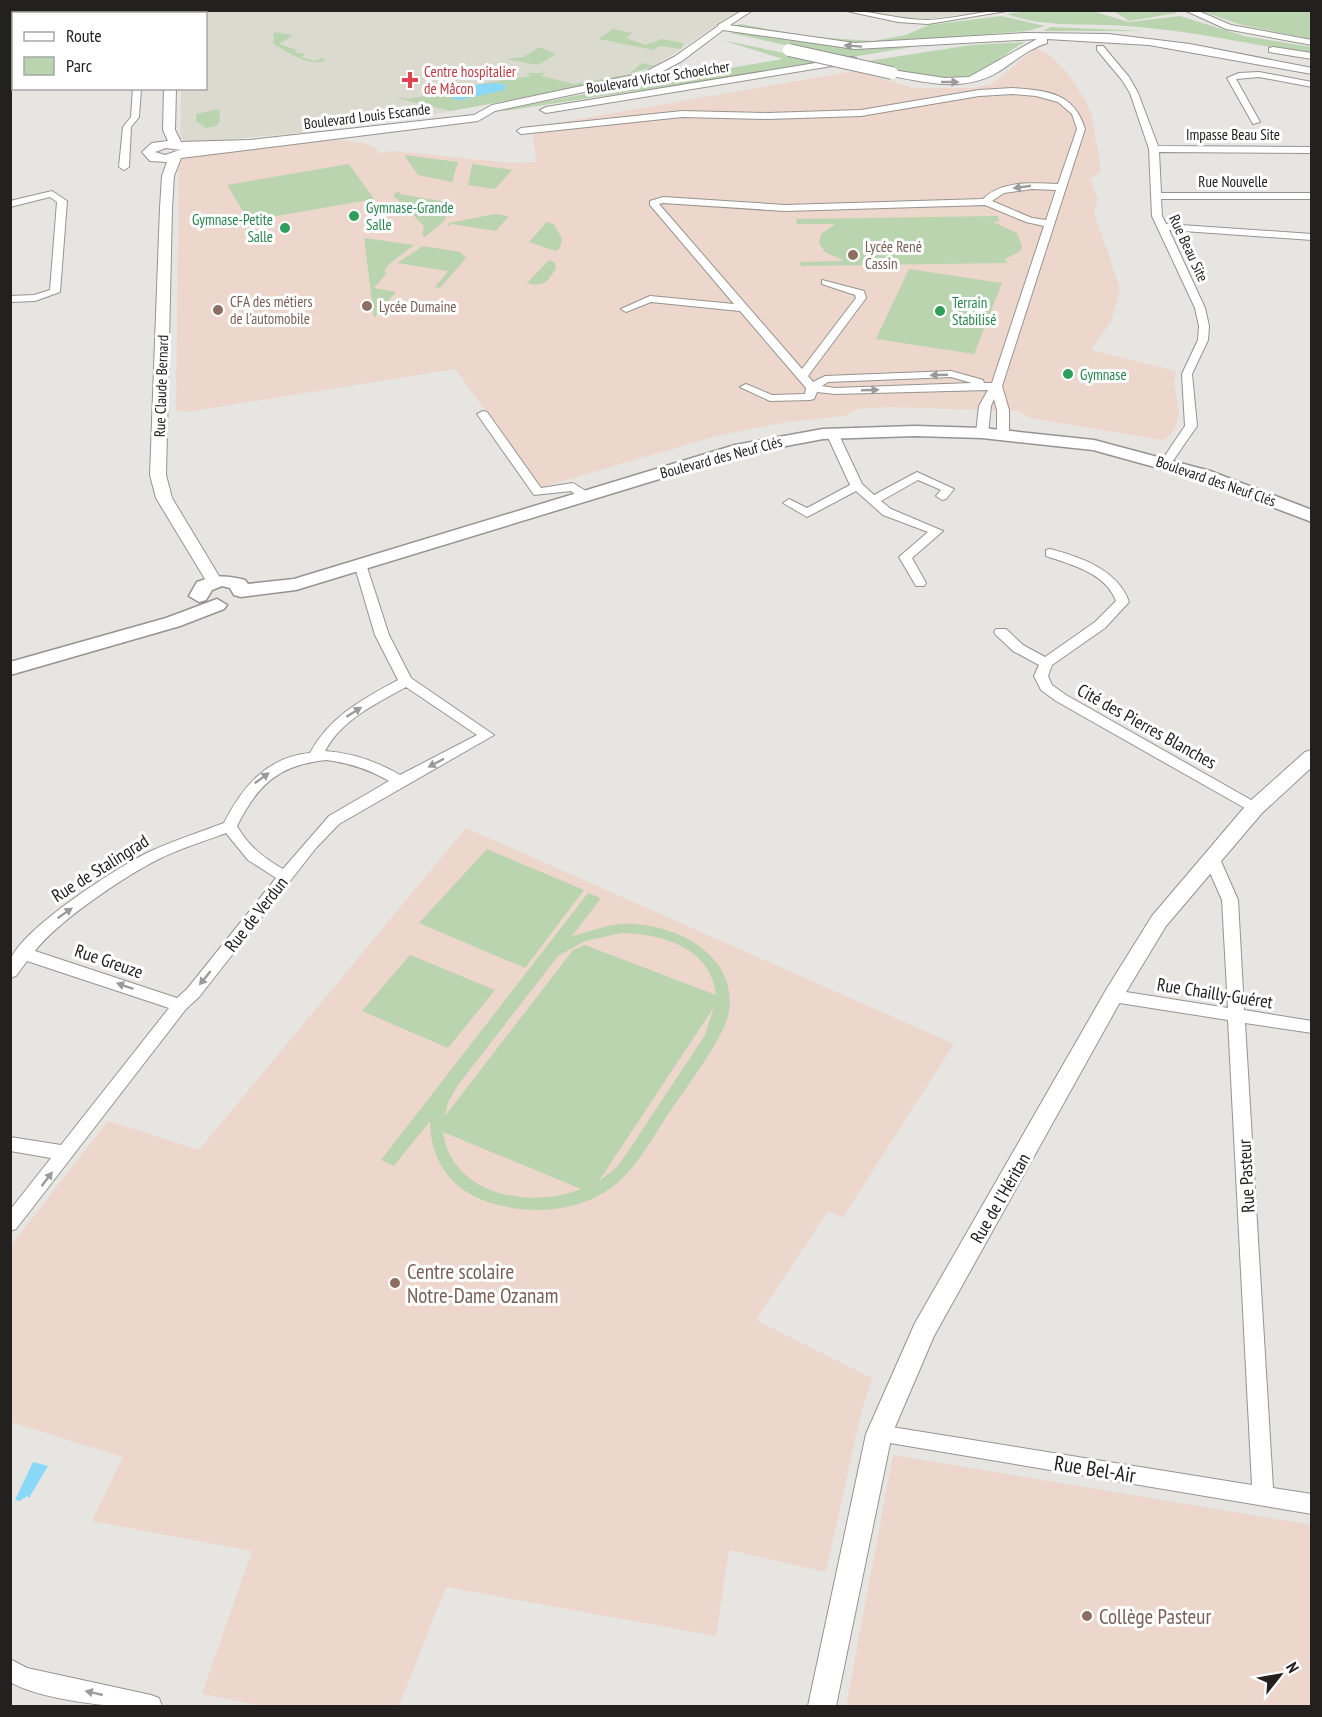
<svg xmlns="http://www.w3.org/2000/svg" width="1322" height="1717" font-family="'PT Sans Narrow',sans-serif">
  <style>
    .built { fill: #dbdace }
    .education { fill: #edd6cb }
    .green { fill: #bbd4b0; fill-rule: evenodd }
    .water { fill: #8ad8f8 }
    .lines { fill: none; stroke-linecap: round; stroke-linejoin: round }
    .minor-casing { stroke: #959490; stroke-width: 2 }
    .tertiary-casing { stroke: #959490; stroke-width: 2 }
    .secondary-casing { stroke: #959490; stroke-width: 3 }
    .minor { fill: #fff; fill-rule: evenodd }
    .tertiary { fill: #fff; fill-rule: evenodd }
    .secondary { fill: #fff; fill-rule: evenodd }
    .tertiary-bridge-casing { stroke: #959490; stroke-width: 14; stroke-linecap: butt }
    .tertiary-bridge { stroke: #fff; stroke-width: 12 }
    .oneway { fill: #9c9b9b }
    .health-dot { fill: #e0444e; stroke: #fff; stroke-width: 2 }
    .leisure-dot { fill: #2e9e5b; stroke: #fff; stroke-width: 2 }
    .education-dot { fill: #8d6e63; stroke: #fff; stroke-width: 2 }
    .labels { text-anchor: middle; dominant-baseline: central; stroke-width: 6; stroke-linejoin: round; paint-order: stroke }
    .far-health-label { font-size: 15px; fill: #be3a42; stroke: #fff; text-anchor: start }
    .far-street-label { font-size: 15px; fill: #222120; stroke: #fff }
    .far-leisure-label { font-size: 15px; fill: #27864d; stroke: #fff; text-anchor: start }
    .far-education-label { font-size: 15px; fill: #785e54; stroke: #fff; text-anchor: start }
    .street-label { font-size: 18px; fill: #222120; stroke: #fff }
    .near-education-label { font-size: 21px; fill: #785e54; stroke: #fff; text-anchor: start }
    .near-street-label { font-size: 21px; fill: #222120; stroke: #fff }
  </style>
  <rect width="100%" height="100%" fill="#e6e5e1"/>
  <!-- built -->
  <path class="built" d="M182 11H738L655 66 601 83 402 120 307 132 189 143 180 138 181 89 206 88V14L182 13Z
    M859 11H989L919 20Z"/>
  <!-- education -->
  <path class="education" d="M1036 48 1050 55 1068 74 1087 103 1092 117 1101 171 1090 179 1098 199 1094 213 1120 288 1112 320 1091 350 1176 371 1174 382 1179 413 1176 425 1169 437 1162 440 1030 418 1019 411 889 407 856 409 845 416 787 422 720 435 542 487 455 369 186 412 176 410 179 162 187 156 333 139 364 143 374 147 380 153 394 151 510 163 536 162 533 131 550 124 854 71 914 88H974L992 84Z
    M466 828 954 1044 843 1217 828 1211 756 1320 872 1378 861 1413 826 1572 729 1550 716 1636 446 1587 399 1706H263L202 1694 252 1551 92 1521 123 1457 11 1422 10 1247 108 1121 199 1150Z
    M893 1455 1311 1525V1706H846Z"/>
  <!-- green -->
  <path class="green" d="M1030 11H1092L1129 22 1180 16 1244 36 1311 47V54C1250 44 1187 30 1126 26 1086 23 1045 28 1007 14Z
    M1173 11 1177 13 1129 21 1115 12 1103 11Z
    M1201 11H1311V39L1242 25Z
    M1001 16 1045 26 1027 31 862 44 736 26 740 24 813 37 874 41 906 35 929 25Z
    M1051 27 1146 31H1043Z
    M613 29 633 33 626 38 645 45 662 39 683 43 682 49 659 46 654 50 598 39Z
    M274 32 293 35 279 44 297 50 295 52 305 54 302 57 315 61 322 58 325 61C311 67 285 52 273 43Z
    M734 32 857 49 912 47 846 58 730 33Z
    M722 40 827 62 505 111 501 110 611 89 662 74 678 77 783 59Z
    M1026 42C1009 49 997 64 980 72 947 90 896 70 862 62L971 45Z
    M539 47 556 54 538 65 505 59 523 57Z
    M642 63 655 66 601 83 451 111 396 98C402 96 405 100 413 98 430 96 440 86 455 100L505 85 479 84 530 76 528 73H545L541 76 574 84 629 74Z
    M219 109 220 121 216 126 206 128 196 121V114Z
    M404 155 458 162 452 182 418 175Z
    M349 164 374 199 249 221 227 185Z
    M472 164 512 170 495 189 468 185Z
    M398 191 400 192 399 194 448 202 445 220 425 237 422 235 424 226 393 195Z
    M495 214 509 216 496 231 452 224 446 227 449 223Z
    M998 216 999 221 993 222 1017 233 1022 247 1019 252 1005 259 1008 263 801 266 800 262 844 261 825 252 819 243 821 234 835 224H797L796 219Z
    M547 222 554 224 562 239 560 248 556 251 529 242Z
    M364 238 414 245 388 265 384 272 387 273 374 288 396 292 374 318Z
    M423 246 460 252 466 258 440 288 435 287 448 271 397 263Z
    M549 260 555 263 556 268C548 282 543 288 527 283Z
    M909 269 1002 283 974 354 876 339Z
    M487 849 584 890 525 968 419 923Z
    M588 893 601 898 572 936C589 932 604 925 621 924 672 921 742 955 728 1016 721 1042 685 1089 669 1113 652 1138 636 1170 611 1188 574 1214 525 1215 485 1201 449 1188 430 1158 430 1121L394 1166 381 1160ZM622 933C663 934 711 948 716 995L585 945 573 950 445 1116 448 1102 458 1085 558 956 585 941ZM714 1007 705 1035 625 1156 616 1168 599 1181ZM443 1132 581 1189C530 1209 452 1196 443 1132Z
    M410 955 495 990 448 1048 362 1011Z"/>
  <!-- water -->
  <path class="water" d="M495 83 506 85 505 90 460 100H455L447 93 433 92 434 88Z
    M33 1462 48 1466 29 1498 27 1496 20 1501 15 1500Z"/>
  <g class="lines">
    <!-- minor casing -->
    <g class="minor-casing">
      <path id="minor" d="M743 10H753L724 29H718V25Z
        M842 10C871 10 898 20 927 20 955 19 983 10 1012 10L928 24 898 22Z
        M1184 10H1196L1231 25 1312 40V45L1226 29Z
        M1097 46H1103L1129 77 1138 93 1158 146 1312 147V153L1159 152 1161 193H1312V199H1161L1162 216 1166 224 1312 234V240L1169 230 1205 308 1209 326 1208 340 1192 374 1197 426 1170 465 1166 467 1160 463 1185 426 1182 374 1198 340 1199 326 1195 308 1152 216 1149 149 1130 93 1122 80 1097 50Z
        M10 47H14V52H10Z
        M1259 72 1312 82V87L1259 77 1236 79 1260 122 1253 124 1227 78 1239 73Z
        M133 88H141L139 117 131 127 129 167 124 170 119 167 123 127 131 117Z
        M1013 88C1047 91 1074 92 1085 129L1002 386 1009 410V435L1003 438 997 435V410L994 399 991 406 988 433 982 436 976 433 979 406 988 390 835 394 817 392 814 399 810 400 770 401 740 387 746 384 772 395 805 394 806 388 740 311 651 302 626 312 621 309 650 296 734 304 650 205V201L663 197 785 205 983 199C1002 180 1033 183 1058 184L1077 129 1072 114 1058 102 1036 96 1013 94 979 96 861 116 768 119 682 117 521 134 517 131 521 128 682 111 768 113 861 110 979 90ZM1032 189 1056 190 1046 220 1032 218 992 201 1004 193ZM663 203 785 211 985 205 1026 222 1044 226 992 383H984L983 380 951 371 825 376 813 382 808 376 866 298 864 291 822 280V284L855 295 856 298 802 369 659 204ZM951 377 972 383 835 388 822 386 828 382Z
        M52 191 67 201 60 292 35 301 10 302V296L34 295 50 290 57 202 50 197 10 207V201Z
        M483 411 487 412 541 488 573 483 589 493V499H581L571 491 534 495 477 414Z
        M832 430 838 433 862 484 874 495 917 472 954 489 946 499 942 500 936 496 941 490 918 480 881 501 891 509 943 531 912 558 926 583 924 586H916L899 557 928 532 883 515 856 491 807 517 783 503 789 499 807 508 850 485 826 433Z
        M1050 549C1081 557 1118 570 1129 602L1105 628 1052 665 1048 676 1052 685 1066 695 1260 805 1262 808 1260 811H1250L1056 701 1041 690 1034 676 1039 665 1013 651 996 635 994 632 996 629H1006L1023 645 1045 657 1095 622 1116 601C1106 573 1072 565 1046 556V550Z
        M360 560 366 564 389 635 411 678 494 735 339 824 316 848 199 997 186 1009 16 1229 10 1231V1210L51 1158 10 1151V1137L61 1145 169 1008 27 961 16 976 10 978C10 973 9 964 11 959 23 928 120 865 151 851 175 840 200 832 224 823 242 787 267 757 310 753 330 716 363 699 398 680L375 635 354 564ZM406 687 477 735 400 775C376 761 352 753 325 751 342 719 376 704 406 687ZM326 760C350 763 368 769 389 781L329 816 283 869C264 858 248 846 237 826 258 784 279 765 326 760ZM226 833 248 860 276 878 187 989 177 998 35 951C58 921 126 875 161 858 182 848 205 841 226 833Z
        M1212 854 1220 859 1238 900 1244 1010 1312 1021V1033L1245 1023 1273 1488 1312 1494V1514L872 1440 869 1434 872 1428 879 1425 1252 1485 1228 1020 1113 1002 1107 1000 1105 996 1107 992 1113 990 1228 1008 1222 900 1204 859Z
        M10 1659 27 1668 151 1695 159 1698 162 1706C125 1710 43 1701 10 1682Z"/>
    </g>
    <!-- tertiary casing -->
    <g class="tertiary-casing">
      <path id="tertiary" d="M167 10H177V14H167Z
        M721 24 855 43 1026 33 1108 34 1190 44 1312 68V74L1149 45 1047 39V43C1028 49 1014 62 998 72 965 92 928 83 892 76L886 73 892 70 945 78 969 77 1037 39 855 49 723 30 682 61 650 78 495 111 478 121 181 158 174 176 172 208 166 475 172 498 222 581 214 586 208 584 156 498 150 475 160 208 162 176 167 162 150 161 142 152 152 143 168 141 163 130 164 88H176L175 130 181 142 250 140 474 115 492 105 643 73 674 57ZM166 148 181 150 183 149 165 155 155 152Z
        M1273 47 1312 53V59L1269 52V48Z
        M852 57 856 58V62L546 113 540 110 546 107Z
        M1312 750V767L1262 813 1166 926 1120 1002 934 1336 892 1434 836 1706H808L866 1434 915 1323 1106 990 1152 916 1248 803 1305 752Z"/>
    </g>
    <!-- secondary casing -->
    <g class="secondary-casing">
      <path id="secondary" d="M915 426 982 428 1094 440 1210 471 1312 510V522L1198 479 1093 450 982 438 915 436 823 439 738 455 296 590 241 597 234 595 230 588 222 586 212 590 206 600 199 602 189 596 197 582C216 575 226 575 245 580L248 584 294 579 735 445 823 429Z
        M217 599 227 605 224 609 180 626 10 675V662L166 618Z"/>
    </g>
    <!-- minor -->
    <use href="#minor" class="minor"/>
    <!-- tertiary -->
    <use href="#tertiary" class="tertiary"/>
    <!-- secondary -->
    <use href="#secondary" class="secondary"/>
    <!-- tertiary-bridge casing -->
    <g class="tertiary-bridge-casing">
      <path id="tertiary-bridge" d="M789 50 892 73"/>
    </g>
    <!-- tertiary-bridge -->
    <use href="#tertiary-bridge" class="tertiary-bridge"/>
  </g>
  <!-- one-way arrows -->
  <defs><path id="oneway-solid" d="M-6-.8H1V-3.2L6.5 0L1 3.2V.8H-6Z" transform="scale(1.5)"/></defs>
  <g class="oneway">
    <use href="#oneway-solid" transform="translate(853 46) rotate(-176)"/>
    <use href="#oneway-solid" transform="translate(950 82)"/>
    <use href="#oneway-solid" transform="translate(1022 187) rotate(172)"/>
    <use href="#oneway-solid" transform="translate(939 375) rotate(178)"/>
    <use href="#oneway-solid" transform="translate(870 390) rotate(-2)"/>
    <use href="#oneway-solid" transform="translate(354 712) rotate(-32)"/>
    <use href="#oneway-solid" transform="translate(436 763) rotate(152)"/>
    <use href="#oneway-solid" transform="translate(262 778) rotate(-36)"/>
    <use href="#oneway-solid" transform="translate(65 913) rotate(-35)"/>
    <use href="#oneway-solid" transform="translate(205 978) rotate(129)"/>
    <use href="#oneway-solid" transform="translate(125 986) rotate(-161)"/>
    <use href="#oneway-solid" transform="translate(47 1179) rotate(-53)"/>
    <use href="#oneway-solid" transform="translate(94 1693) rotate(-167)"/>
  </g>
  <!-- markers -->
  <path class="health-dot" d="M407 71h6v6h6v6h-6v6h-6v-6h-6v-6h6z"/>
  <g class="leisure-dot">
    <circle cx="354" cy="216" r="6"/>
    <circle cx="285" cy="228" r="6"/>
    <circle cx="940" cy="311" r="6"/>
    <circle cx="1068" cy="374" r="6"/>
  </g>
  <g class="education-dot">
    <circle cx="853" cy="255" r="6"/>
    <circle cx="367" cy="306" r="6"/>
    <circle cx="218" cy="310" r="6"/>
    <circle cx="395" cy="1283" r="6"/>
    <circle cx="1087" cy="1616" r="6"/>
  </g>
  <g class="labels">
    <!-- far-health labels -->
    <g class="far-health-label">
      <text x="424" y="71">Centre hospitalier<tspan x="424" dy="17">de Mâcon</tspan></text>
    </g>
    <!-- far-street labels -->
    <g class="far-street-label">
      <text transform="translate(658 77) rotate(-9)">Boulevard Victor Schoelcher</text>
      <text transform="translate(367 116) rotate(-7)">Boulevard Louis Escande</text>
      <text x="1233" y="134">Impasse Beau Site</text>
      <text x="1233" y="181">Rue Nouvelle</text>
      <text transform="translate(1189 248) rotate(65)">Rue Beau Site</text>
      <text transform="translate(161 386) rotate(-88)">Rue Claude Bernard</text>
      <text transform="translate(721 457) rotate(-15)">Boulevard des Neuf Clés</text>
      <text transform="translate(1216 481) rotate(19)">Boulevard des Neuf Clés</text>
    </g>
    <!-- far-leisure labels -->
    <g class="far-leisure-label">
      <text x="366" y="207">Gymnase-Grande<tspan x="366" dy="17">Salle</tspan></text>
      <text x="273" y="219" text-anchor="end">Gymnase-Petite<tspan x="273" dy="17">Salle</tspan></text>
      <text x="952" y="302">Terrain<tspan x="952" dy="17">Stabilisé</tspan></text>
      <text x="1080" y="374">Gymnase</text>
    </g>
    <!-- far-education labels -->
    <g class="far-education-label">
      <text x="865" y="246">Lycée René<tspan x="865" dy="17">Cassin</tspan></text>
      <text x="230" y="301">CFA des métiers<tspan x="230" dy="17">de l'automobile</tspan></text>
      <text x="379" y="306">Lycée Dumaine</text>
    </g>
    <!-- street labels -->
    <g class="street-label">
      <text transform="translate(1147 726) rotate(29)">Cité des Pierres Blanches</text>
      <text transform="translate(100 868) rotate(-32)">Rue de Stalingrad</text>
      <text transform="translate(256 914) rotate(-52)">Rue de Verdun</text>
      <text transform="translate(109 961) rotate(19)">Rue Greuze</text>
      <text transform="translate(1215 993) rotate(9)">Rue Chailly-Guéret</text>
      <text transform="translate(1246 1176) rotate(-93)">Rue Pasteur</text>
      <text transform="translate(1000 1198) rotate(-60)">Rue de l'Héritan</text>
    </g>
    <!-- near-education labels -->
    <g class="near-education-label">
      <text x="407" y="1271">Centre scolaire<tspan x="407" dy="24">Notre-Dame Ozanam</tspan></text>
      <text x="1099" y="1616">Collège Pasteur</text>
    </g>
    <!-- near-street labels -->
    <g class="near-street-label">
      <text transform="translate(1095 1469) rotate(9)">Rue Bel-Air</text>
    </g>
  </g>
  <!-- border -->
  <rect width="1322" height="1717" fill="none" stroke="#222120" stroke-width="24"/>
  <!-- legend -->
  <rect x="12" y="12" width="195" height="78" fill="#ffffff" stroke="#a7a6a6" stroke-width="1.5"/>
  <rect x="24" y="32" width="30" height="9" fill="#ffffff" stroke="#a7a6a6" stroke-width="1.5"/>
  <text x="66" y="42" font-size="18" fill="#222120">Route</text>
  <rect x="24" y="57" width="30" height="18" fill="#bbd4b0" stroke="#a7a6a6" stroke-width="1.5"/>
  <text x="66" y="72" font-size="18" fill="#222120">Parc</text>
  <!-- north arrow -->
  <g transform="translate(1280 1675) rotate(59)" stroke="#ffffff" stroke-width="4.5" paint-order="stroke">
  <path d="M0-4.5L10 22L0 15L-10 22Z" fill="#222120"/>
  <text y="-9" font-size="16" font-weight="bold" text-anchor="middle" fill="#222120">N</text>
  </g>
</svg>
